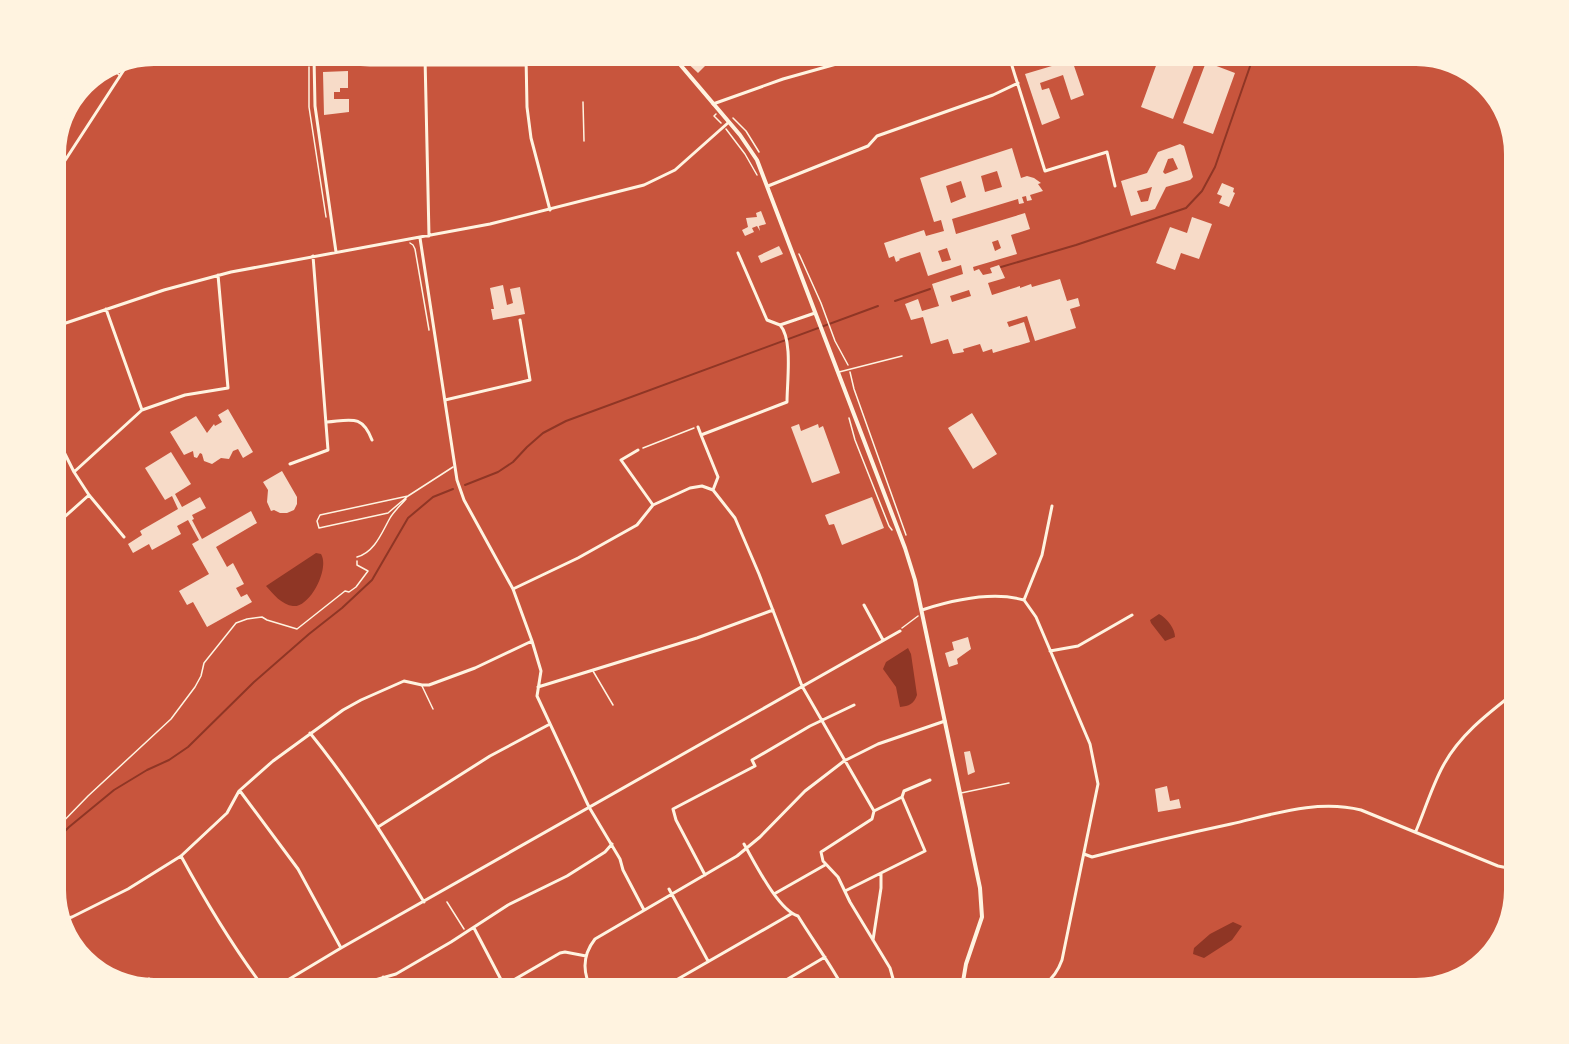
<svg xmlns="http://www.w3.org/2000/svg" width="1569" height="1044" font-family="'Roboto Condensed',sans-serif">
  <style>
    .water { fill: #8f3625 }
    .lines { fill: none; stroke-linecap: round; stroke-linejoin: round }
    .stream { stroke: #8f3625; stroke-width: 2 }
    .building { fill: #f7dbc8; fill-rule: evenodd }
    .path { stroke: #fff3e0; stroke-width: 1.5 }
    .service { stroke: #fff3e0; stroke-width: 1.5 }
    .minor { stroke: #fff3e0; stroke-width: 3 }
    .tertiary { stroke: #fff3e0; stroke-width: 4 }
    .rim { fill: none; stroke: #fff3e0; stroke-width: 8 }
  </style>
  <rect width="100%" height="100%" fill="#c8553d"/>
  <!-- water -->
  <path class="water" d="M316 553 321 554C330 568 310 608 293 606 282 605 273 594 266 586Z
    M1159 614C1167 618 1175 629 1175 637L1165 641 1151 623 1150 620Z
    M908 648 911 654 917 695C914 704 909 706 900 707L896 687 883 669 886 662Z
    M1233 922 1242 926 1232 940 1204 958 1193 954 1194 948 1210 934Z"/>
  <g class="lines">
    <!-- stream -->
    <path class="stream" d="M1001 267 1076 245 1186 208 1202 191 1215 167 1255 52
      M895 301 930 289
      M465 485 498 472 513 462 527 447 543 433 566 421 878 306
      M51 845 69 827 114 790 147 770 169 760 188 747 254 682 309 634 342 608 372 580 408 518 433 497 453 489"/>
  </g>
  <!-- building -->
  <path class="building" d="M1161 52H1184L1197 57 1173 119 1141 107Z
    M1312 52H1329L1333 58 1319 65Z
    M683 55H697L706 65 698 73 681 57Z
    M1072 60 1084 95 1071 100 1063 75 1040 83 1042 90 1049 88 1060 118 1042 125 1025 74Z
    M1206 62 1235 73 1213 134 1183 123Z
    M348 71V88H340V92H334V99H349V112L324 115 323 72Z
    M1180 144 1184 146 1193 177 1190 180 1166 187 1155 209 1131 216 1121 181 1147 173 1158 152ZM1173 158 1178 169 1165 174 1163 172 1168 159ZM1152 187 1148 201 1141 202 1137 191Z
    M1012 148 1021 178 1027 176 1034 178 1041 183 1038 184 1043 191 1030 195 1032 200 1027 201 1026 196 1022 197 1024 203 1019 204 1018 199 952 219 956 234 1025 213 1030 229 1011 235 1017 254 973 267 974 271 979 269 983 275 992 273 990 268 999 265 1005 278 988 283 992 295 1020 286V288L1031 284 1032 287 1060 279 1067 301 1078 298 1080 306 1070 309 1076 328 1035 341 1027 316 1007 322 1009 327 1024 322 1030 342 993 353 992 349 983 352 980 344 963 349 964 352 953 354 948 339 931 344 923 317 911 320 905 304 918 299 922 311 939 306 932 284 963 274 961 265 928 276 920 252 899 259 900 260 896 262 894 256 889 258 884 243 924 230 926 236 944 231 941 220 934 222 920 178ZM997 171 1002 187 985 192 981 176ZM961 181 966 197 951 203 946 186ZM998 240 1001 248 995 251 992 242ZM947 248 951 260 942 262 938 251ZM969 290 971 296 952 302 950 296Z
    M1222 183 1234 188 1233 192 1235 193 1229 207 1219 203 1222 196 1217 194Z
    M761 211 766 224 759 226 760 231 757 226 752 228 754 232 745 236 742 230 748 227 746 218 757 217 756 213Z
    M1192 217 1212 224 1199 259 1181 253 1175 270 1156 263 1170 227 1187 233Z
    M779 246 783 254 761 263 758 256Z
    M503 285 507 305 513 303 510 289 520 287 525 314 493 320 491 309H494L490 288Z
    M228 409 253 452 243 458 238 449 233 451 229 459 221 458 212 464 204 461 202 454 200 453 197 458 194 457 193 451 184 455 170 432 196 416 207 433 214 424 215 426 222 422 218 415Z
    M972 413 997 454 973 469 948 428Z
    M799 424 801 431 818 424 819 428 823 426 840 473 812 483 791 427Z
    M171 452 191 484 175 494 182 507 200 497 206 508 192 515 194 519 192 520 202 539 251 511 257 523 216 547 227 567 233 563 244 584 236 588 241 597 247 594 252 602 207 627 193 602 187 605 179 591 209 574 192 544 199 540 188 520 177 526 181 534 152 550 149 544 133 553 128 544 142 535 140 531 178 509 172 496 165 500 145 468Z
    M282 471 297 497V504L294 510 287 513H280L274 510 271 511 267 502 268 490 263 482Z
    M872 497 884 528 842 545 834 524 829 525 825 515Z
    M968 637 971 649 957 659 958 664 949 667 945 653 954 650 952 642Z
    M970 751 975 772 968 775 964 752Z
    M1167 786 1170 801 1179 799 1181 808 1158 812 1155 789Z"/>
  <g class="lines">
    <!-- path -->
    <path class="path" d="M658 55 665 64
      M309 67V107L326 217
      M583 102 584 141
      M716 114 714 116 721 123
      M733 118 746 131 759 152
      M726 129 745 154 757 175
      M410 243 413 245 415 249 429 330
      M799 254 821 303 835 341 848 365
      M850 372 854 389 906 535
      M849 418 855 440 889 526 892 530
      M643 448 694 428
      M902 628 918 616
      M51 834 88 796 171 719 195 687 201 676 204 663 236 623 247 619 262 617 267 620 297 629 345 591 349 592 356 587 368 571 357 565V561
      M51 885 63 904 65 913
      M447 902 464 929"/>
    <!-- service -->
    <path class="service" d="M337 62 338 57
      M345 63 346 57
      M353 63 354 57
      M107 64 119 75
      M839 372 902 356
      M408 496 320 515 317 521 319 528 388 513 408 496 453 467
      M357 557C375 552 382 532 390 518 394 511 401 505 406 499
      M593 671 613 705
      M422 686 433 709
      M961 793 1009 783
      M149 978 150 992"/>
    <!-- minor -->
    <path class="minor" d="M1238 52 1263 62 1272 52
      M1008 53 1045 171 1107 152 1115 186
      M526 56 527 107 531 138 550 210
      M425 57 429 236
      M314 58 315 106 336 252
      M314 62 370 65H525
      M481 65V57
      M713 104 783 79 872 54
      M51 182 131 59
      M768 186 868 146 877 136 993 95 1018 83
      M420 238 457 480 464 500 513 589 532 641 541 671 537 696 589 807 620 859 623 870 644 910
      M738 253 767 320 780 325 815 313
      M106 309 142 410
      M51 328 164 290 231 272 490 224 644 185 675 170 729 122
      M445 400 530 380 520 320
      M327 422C351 420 362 414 372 440
      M51 426 74 472 89 495 124 537
      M698 427 701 435
      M638 450 621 460 653 505
      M290 464 328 450 313 256
      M74 472 142 410 185 395 228 388 218 275
      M713 490 718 477 701 435 787 402C787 382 793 339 780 325
      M51 529 89 495
      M513 589 578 558 637 525 653 505 690 488 702 486 713 490 735 518 759 574 802 686 874 811 902 797 925 851 881 873V888L873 940
      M1024 600 1042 555 1052 506
      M864 605 883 640
      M922 610C953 600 992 591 1024 600L1036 617 1090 744 1098 784 1062 960C1054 982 1039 991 1017 993
      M1050 651 1078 646 1132 615
      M538 687 697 638 773 610
      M310 733C353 786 389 844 424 902
      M240 791 298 869 341 948
      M902 797 904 791 930 780
      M874 811 872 819 821 852 823 861 838 877 850 902 890 968 897 993
      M378 827 490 756 550 724
      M1416 831C1425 810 1432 786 1443 766 1460 734 1490 712 1518 690
      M744 844C755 863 778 910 798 916 814 942 832 966 846 993
      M1084 854 1092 857C1138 845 1184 834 1231 824 1274 814 1318 799 1361 810L1498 866 1518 870
      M181 856C207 904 234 949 267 992
      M705 875 676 820 673 809 755 766 752 760 810 726 854 705
      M669 889 708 961
      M845 891 881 873
      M774 894 825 865
      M55 910 62 920 72 950
      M62 920 72 917 128 889 181 856 227 813 239 791 273 761 343 710 361 700 404 681 422 685H429L475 668 532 641
      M474 928 508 993
      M383 977 391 993
      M266 993 341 948 900 631
      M353 993 375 980 396 974 451 942 508 905 567 876 605 852 612 844
      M499 993 505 985 560 953 565 952 586 956
      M593 993C583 974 581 957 595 939L737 856 760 837 805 791 844 761 878 744 945 721
      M677 993 671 983 791 914
      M764 993 825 957
      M875 993 895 982"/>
    <!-- tertiary -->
    <path class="tertiary" d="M672 55 740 135 757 160 905 548 915 580 980 888 982 917 966 964 961 993"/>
  </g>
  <!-- crop -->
  <path d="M0 0H1569V1044H0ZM154 62H1416A92 92 0 0 1 1508 154V890A92 92 0 0 1 1416 982H154A92 92 0 0 1 62 890V154A92 92 0 0 1 154 62Z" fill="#fff3e0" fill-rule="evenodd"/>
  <path class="rim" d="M154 62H1416A92 92 0 0 1 1508 154V890A92 92 0 0 1 1416 982H154A92 92 0 0 1 62 890V154A92 92 0 0 1 154 62Z"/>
</svg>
